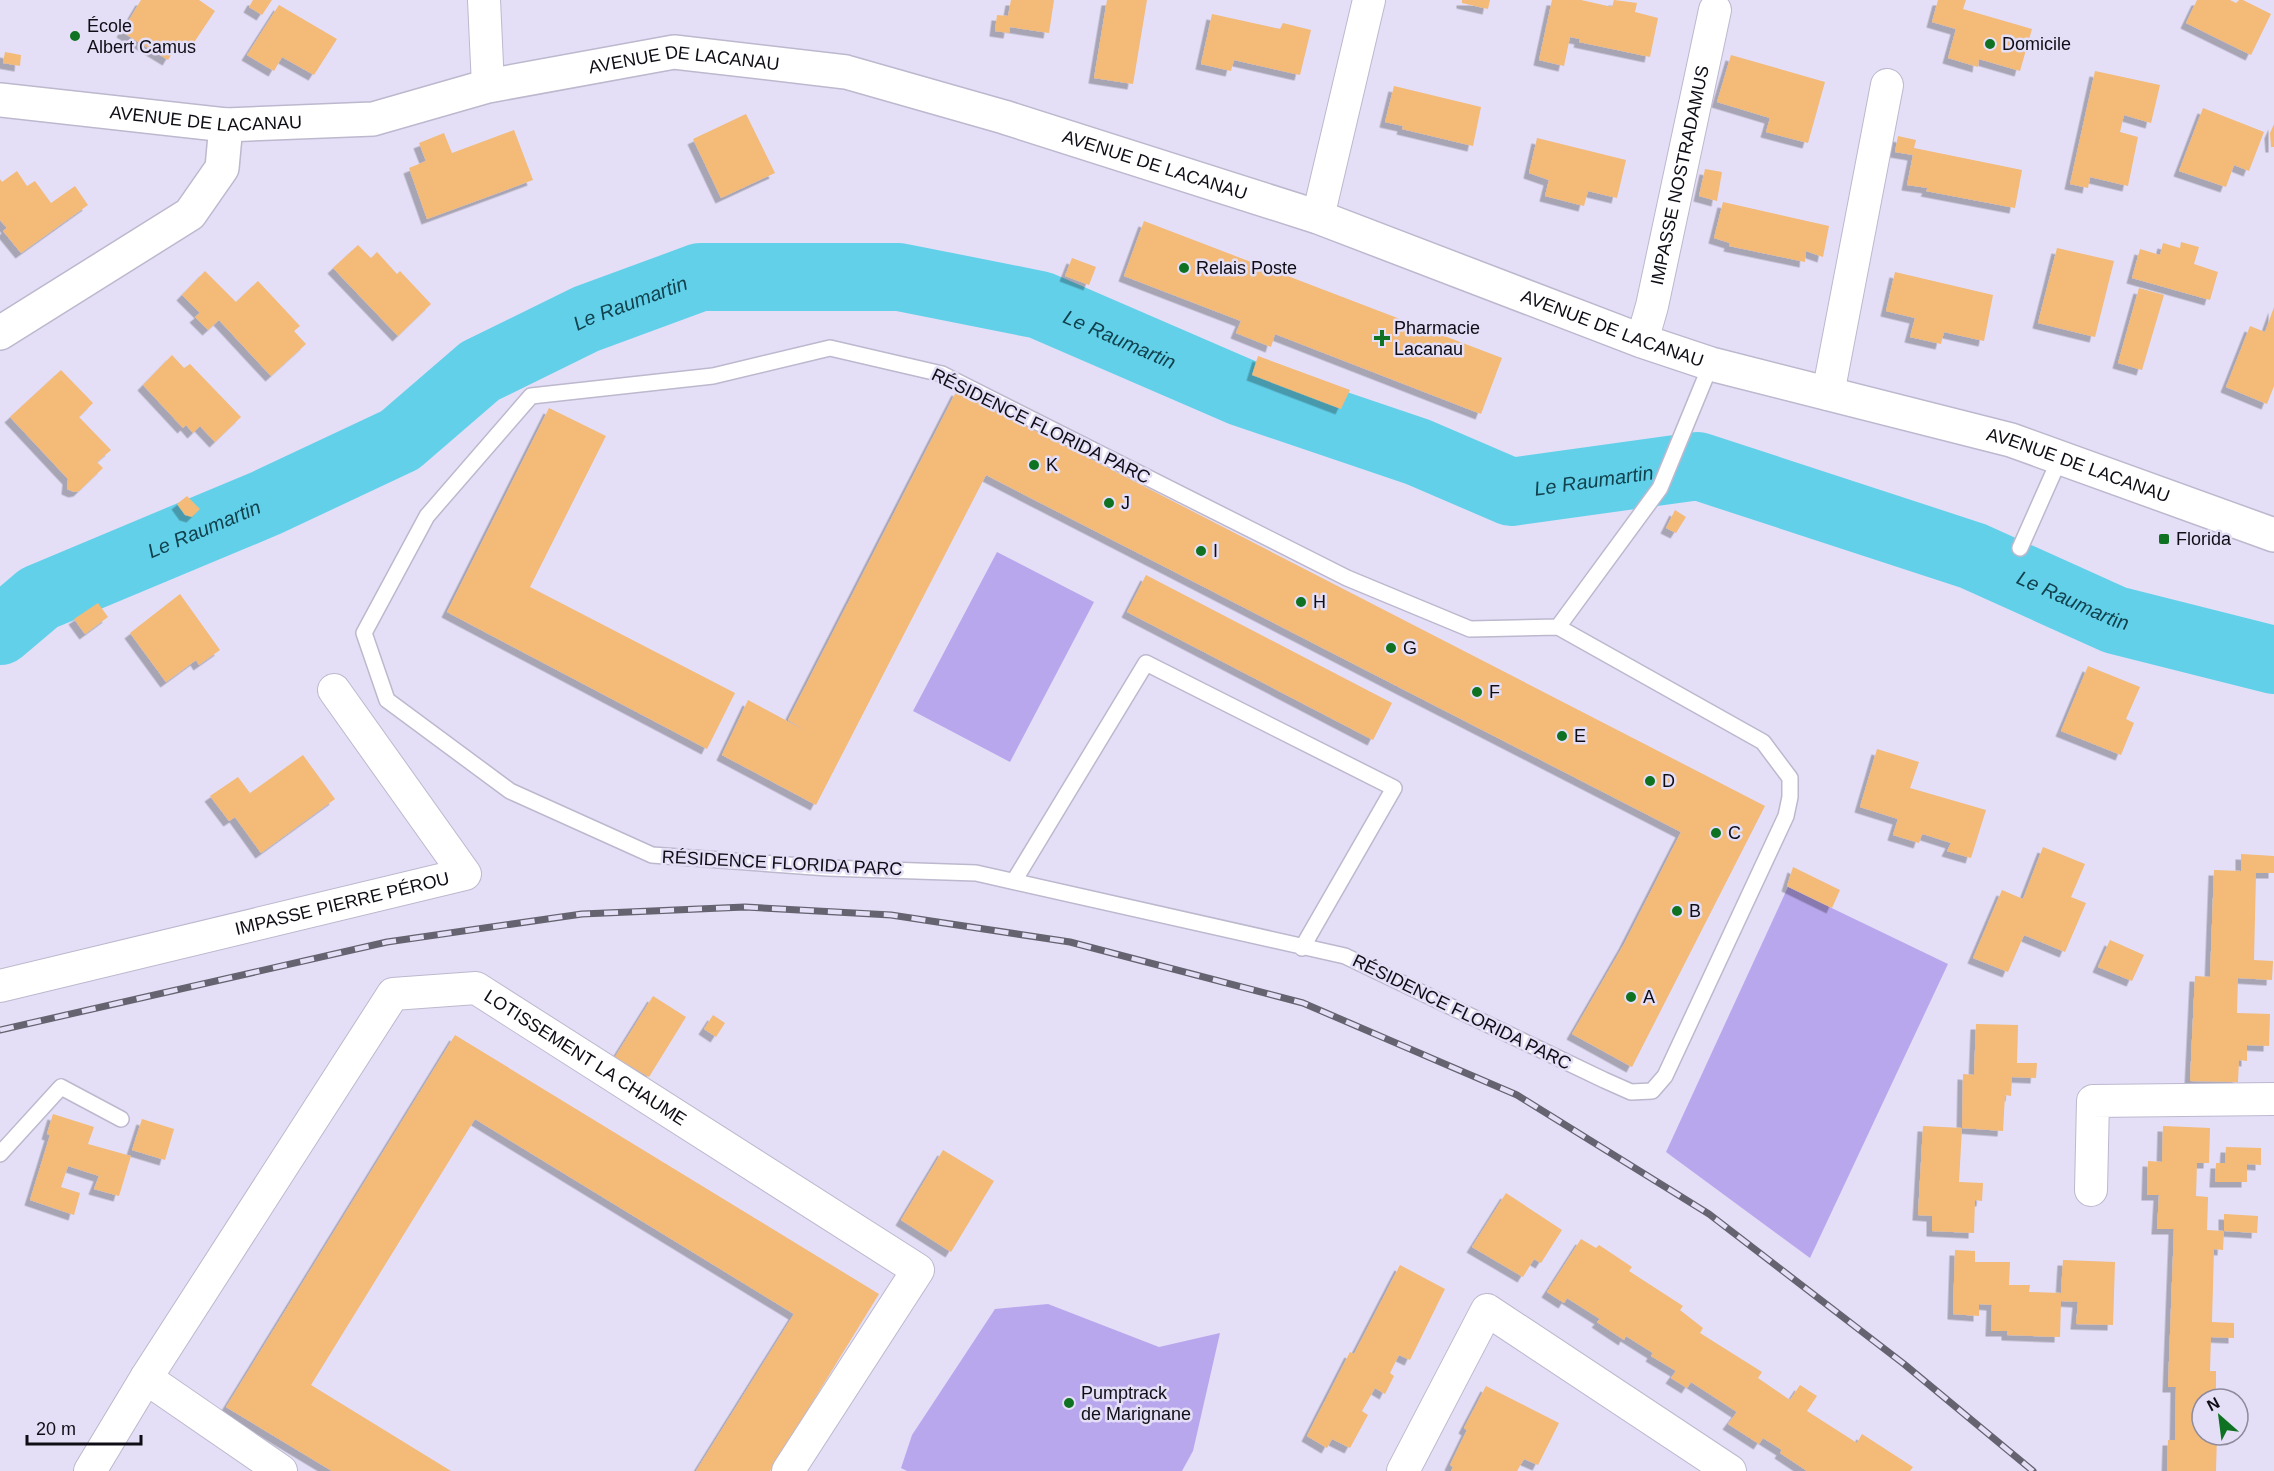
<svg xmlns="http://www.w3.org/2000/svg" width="2274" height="1471" font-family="Helvetica,sans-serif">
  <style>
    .green { fill: #b9a7ed }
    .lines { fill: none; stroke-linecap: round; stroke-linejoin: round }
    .river { stroke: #63d0ea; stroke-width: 68 }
    .building { fill: #f3ba78; filter: url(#shadow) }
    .service-casing { stroke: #bdb8ce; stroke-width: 18 }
    .minor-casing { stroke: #bdb8ce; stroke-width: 34 }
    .tertiary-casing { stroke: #bdb8ce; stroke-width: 36 }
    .service { stroke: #fff; stroke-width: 15 }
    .minor { stroke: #fff; stroke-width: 32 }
    .tertiary { stroke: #fff; stroke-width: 33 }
    .rail-casing { stroke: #666371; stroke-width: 7 }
    .rail { stroke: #e4dff6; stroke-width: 4.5; stroke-dasharray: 14; stroke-linecap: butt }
    .poi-dot { fill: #0e7222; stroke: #e4dff6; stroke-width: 2 }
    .labels { text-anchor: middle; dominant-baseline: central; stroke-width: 5; stroke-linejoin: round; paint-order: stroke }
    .poi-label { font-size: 18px; fill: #0f0d15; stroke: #e4dff6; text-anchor: start }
    .street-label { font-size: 18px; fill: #0f0d15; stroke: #e4dff6 }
    .water-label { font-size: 20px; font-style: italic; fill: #11424e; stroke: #e4dff6 }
  </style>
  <defs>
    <filter id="shadow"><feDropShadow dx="-5.5" dy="5.5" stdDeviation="0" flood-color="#0004"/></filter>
  </defs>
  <rect width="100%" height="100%" fill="#e4dff6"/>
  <!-- green -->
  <path class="green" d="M997 552 1094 602 1010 762 913 711Z
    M1788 887 1948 964 1810 1258 1666 1152Z
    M1048 1304 1159 1347 1220 1333 1193 1451 1182 1471H907L901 1468 912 1435 995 1309Z"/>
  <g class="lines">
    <!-- river -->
    <path class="river" id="s1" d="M0 631 39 598 266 503 400 440 480 371 586 319 700 277H899L1040 305 1241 392 1418 452 1511 492 1698 466 1973 556 2115 620 2274 660"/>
  </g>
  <!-- building -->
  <path class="building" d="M141 0H199L215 11 189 50 179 42 168 60 122 32Z
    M253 0H272L262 15 249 7Z
    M1011 0H1054L1049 33 1010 27 1009 33 995 31 997 15 1008 16Z
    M1107 0H1147L1133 84 1094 78Z
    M1462 0H1490L1488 9 1462 3Z
    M1552 0H1581L1612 7 1614 0 1637 3 1635 12 1658 18 1650 57 1579 42 1580 39 1570 37 1564 66 1539 60Z
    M1938 0H1966L1963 9 2032 29 2020 71 1979 59 1978 67 1948 58 1956 29 1932 22Z
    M2197 0H2230L2236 3 2239 0H2243L2271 14 2251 55 2186 23Z
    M279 5 337 39 314 75 282 57 274 71 247 55Z
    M1212 14 1280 29 1283 23 1311 30 1300 75 1234 60 1231 71 1201 64Z
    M5 52 21 55 20 66 3 63Z
    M1731 55 1825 82 1808 143 1766 132 1770 118 1717 102Z
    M2095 71 2160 85 2151 123 2124 115 2120 132 2138 137 2128 186 2090 177 2088 188 2070 184Z
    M1394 86 1481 107 1473 146 1402 129 1403 126 1385 122Z
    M2203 108 2264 132 2249 171 2234 165 2226 187 2179 171Z
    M746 114 775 173 721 198 693 139Z
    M2274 124V147H2271L2270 133Z
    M514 130 533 180 427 219 409 168 426 161 419 143 444 133 452 153Z
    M1898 136 1916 140 1914 148 2022 170 2015 208 1926 191 1928 188 1907 185 1913 155 1895 152Z
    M1537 138 1626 160 1617 198 1588 191 1584 206 1545 196 1549 180 1529 173Z
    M1705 169 1722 172 1717 201 1699 196Z
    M17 171 27 186 35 181 51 203 75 186 88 205 21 253 3 231 7 228 0 220V179L2 182Z
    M1723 202 1829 226 1823 257 1806 251 1805 262 1729 246 1730 243 1714 238Z
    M1144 221 1502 358 1481 414 1275 334 1271 347 1236 333 1241 321 1124 276Z
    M2181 242 2199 247 2194 264 2218 272 2210 300 2132 278 2140 249 2160 255 2163 243 2180 248Z
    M358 245 371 258 377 252 397 274 400 271 431 304 398 336 333 268Z
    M2057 248 2114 261 2095 337 2038 323Z
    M1072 258 1096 267 1089 285 1065 276Z
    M205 271 236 302 258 281 300 326 294 331 306 344 271 376 219 320 208 330 195 317 200 313 182 295Z
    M1895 272 1993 295 1984 341 1944 332 1941 344 1910 337 1915 318 1886 311Z
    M2139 288 2164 295 2142 370 2118 363Z
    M2274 307V386L2267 404 2226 387 2250 326 2265 332Z
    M172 355 184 368 190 364 241 417 215 442 200 426 193 433 186 425 183 428 143 385Z
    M1258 356 1350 390 1341 409 1252 375Z
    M61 370 93 403 79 417 111 450 97 462 103 468 79 491 74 492 67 489 68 479 10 417Z
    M957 390 1765 806 1632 1067 1572 1034 1624 944 1681 832 986 475 816 805 722 755 748 700 804 730 788 720Z
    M549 408 606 436 530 587 735 693 707 749 447 612Z
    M187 496 200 509 192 517 185 515 177 504Z
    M1675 510 1686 517 1676 533 1666 528Z
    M1146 575 1392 703 1373 740 1127 612Z
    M180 594 220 650 199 665 196 660 166 682 130 633Z
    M98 603 108 617 85 634 74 619Z
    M2088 666 2140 687 2126 719 2134 723 2121 755 2061 731Z
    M1877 749 1919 762 1910 788 1986 810 1971 858 1947 851 1951 843 1926 835 1922 834 1919 843 1893 835 1898 819 1860 807Z
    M303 755 335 799 261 853 235 817 229 821 210 796 238 777 250 793Z
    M2043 847 2085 864 2071 897 2086 903 2065 952 2024 935 2008 972 1973 958 2002 890 2023 899Z
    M2241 854 2274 856V873H2256L2254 960 2273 961 2272 980 2238 978 2237 1013 2270 1014 2269 1046 2247 1045V1061L2239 1060 2238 1082 2190 1081 2195 976 2210 977 2214 870 2241 871Z
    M1793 867 1840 890 1832 908 1787 886Z
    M2110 940 2144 955 2132 981 2098 967Z
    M653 996 686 1017 649 1077 615 1057Z
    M713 1015 725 1023 716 1037 704 1029Z
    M1976 1024 2018 1025 2017 1063H2037L2036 1078 2012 1077 2011 1096 2005 1095 2003 1131 1962 1128 1963 1074 1974 1075Z
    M455 1035 879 1294 770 1471H696L794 1314 475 1119 311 1385 451 1471H332L226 1407Z
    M53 1114 94 1127 88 1144 131 1156 119 1196 94 1189 99 1176 68 1166 61 1187 80 1193 74 1215 30 1200 50 1135 47 1134Z
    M142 1119 174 1129 165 1160 132 1150Z
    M1923 1126 1962 1128 1959 1182 1983 1183 1982 1201 1975 1200 1974 1233 1932 1231V1216L1918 1215Z
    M2163 1126 2210 1128 2209 1163H2197L2196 1196 2208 1197 2207 1230 2224 1231 2223 1250 2214 1249 2212 1322 2234 1323V1338L2211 1337 2210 1371H2216V1389L2227 1390 2226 1399H2202V1435H2217L2216 1471H2167L2168 1440H2175L2176 1387H2168L2174 1229H2157L2159 1195H2147L2148 1161 2162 1162Z
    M2226 1147 2261 1148V1165L2247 1164V1182H2215L2216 1163H2225Z
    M943 1150 994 1181 951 1252 901 1220Z
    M1506 1193 1562 1230 1541 1263 1534 1259 1523 1277 1472 1247Z
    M2224 1214 2258 1216 2257 1233 2224 1231Z
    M1581 1239 1596 1248 1599 1245 1632 1267 1629 1271 1683 1306 1680 1310 1703 1328 1700 1333 1762 1372 1758 1378 1790 1400 1800 1385 1817 1396 1807 1411 1857 1443 1862 1434 1913 1467 1910 1471H1807L1780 1453 1782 1450 1763 1438 1759 1444 1728 1424 1737 1412 1691 1382 1687 1388 1671 1378 1676 1371 1651 1356 1653 1353 1626 1336 1624 1340 1597 1322 1600 1319 1567 1298 1564 1303 1547 1292Z
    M1955 1250 1975 1251V1262H2010L2009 1285H2030L2029 1292 2061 1293 2063 1260 2115 1262 2113 1325 2076 1324 2078 1302 2061 1301 2060 1337 2007 1335V1331H1991L1992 1305 1979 1304V1316L1953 1314Z
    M1400 1265 1445 1289 1410 1360 1399 1355 1390 1373 1394 1376 1385 1394 1375 1388 1362 1411 1368 1415 1350 1448 1332 1439 1327 1448 1307 1436 1350 1352 1354 1354Z
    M1486 1386 1559 1423 1538 1465 1524 1459 1517 1471H1451L1453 1467 1450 1465 1467 1430 1464 1428Z"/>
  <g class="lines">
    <!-- service casing -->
    <g class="service-casing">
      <path id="service" d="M2020 548 2060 458
        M1558 627 1763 742 1790 778V797L1786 816 1665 1076 1652 1091 1631 1092 1604 1080 1345 956 976 873 828 868 652 855 510 791 387 700 364 633 427 516 531 396 713 376 830 348 942 374 1347 578 1470 629 1558 627 1660 488 1711 364
        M1014 881 1146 663 1394 788 1302 948
        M0 1154 61 1087 121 1119"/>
    </g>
    <!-- minor casing -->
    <g class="minor-casing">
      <g id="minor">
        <path d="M484 0 488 86"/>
        <path d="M1318 217 1369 0"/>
        <path id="s2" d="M1642 341 1652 306 1715 10"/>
        <path d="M1828 394 1887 85"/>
        <path id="s3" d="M0 986 465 874 334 690"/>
        <path d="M2091 1190 2093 1101 2274 1099"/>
        <path d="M146 1378 281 1471"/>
        <path id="s4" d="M90 1471 146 1378 393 994 476 988 918 1270 788 1471"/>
        <path d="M1403 1471 1487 1310 1730 1471"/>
      </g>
    </g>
    <!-- tertiary casing -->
    <g class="tertiary-casing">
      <g id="tertiary">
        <path id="s5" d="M0 100 226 125 373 119 488 86 674 52 846 72 1004 117 1318 217 1642 341 1711 364 2011 440 2274 535"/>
        <path d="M0 333 190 214 222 168 226 125"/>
      </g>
    </g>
    <!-- service -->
    <use href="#service" class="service"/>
    <!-- minor -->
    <use href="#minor" class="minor"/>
    <!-- tertiary -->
    <use href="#tertiary" class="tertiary"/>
    <!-- rail casing -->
    <g class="rail-casing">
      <path id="rail" d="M0 1030 387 942 582 914 745 907 891 915 1070 942 1303 1003 1517 1095 1709 1214 1904 1364 2033 1471"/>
    </g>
    <!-- rail -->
    <use href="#rail" class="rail"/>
  </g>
  <!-- markers -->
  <g class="poi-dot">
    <circle cx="75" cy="36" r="6"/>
    <circle cx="1990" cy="44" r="6"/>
    <circle cx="1184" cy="268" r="6"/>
    <path d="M1379 329h6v6h6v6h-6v6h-6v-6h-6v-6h6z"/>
    <circle cx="1034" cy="465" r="6"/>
    <circle cx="1109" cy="503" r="6"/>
    <rect x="2158" y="533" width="12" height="12" rx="3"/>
    <circle cx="1201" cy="551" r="6"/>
    <circle cx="1301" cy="602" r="6"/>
    <circle cx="1391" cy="648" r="6"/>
    <circle cx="1477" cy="692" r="6"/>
    <circle cx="1562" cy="736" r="6"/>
    <circle cx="1650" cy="781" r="6"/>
    <circle cx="1716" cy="833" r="6"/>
    <circle cx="1677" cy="911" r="6"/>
    <circle cx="1631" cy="997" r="6"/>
    <circle cx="1069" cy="1403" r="6"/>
  </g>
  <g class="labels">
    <!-- poi labels -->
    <g class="poi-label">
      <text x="87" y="26">École<tspan x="87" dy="21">Albert Camus</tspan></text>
      <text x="2002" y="44">Domicile</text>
      <text x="1196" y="268">Relais Poste</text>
      <text x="1394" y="328">Pharmacie<tspan x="1394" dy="21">Lacanau</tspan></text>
      <text x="1046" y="465">K</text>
      <text x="1121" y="503">J</text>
      <text x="2176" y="539">Florida</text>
      <text x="1213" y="551">I</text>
      <text x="1313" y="602">H</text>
      <text x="1403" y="648">G</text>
      <text x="1489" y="692">F</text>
      <text x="1574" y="736">E</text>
      <text x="1662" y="781">D</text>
      <text x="1728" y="833">C</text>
      <text x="1689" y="911">B</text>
      <text x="1643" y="997">A</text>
      <text x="1081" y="1393">Pumptrack<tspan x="1081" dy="21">de Marignane</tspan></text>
    </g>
    <!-- street labels -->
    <g class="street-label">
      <text stroke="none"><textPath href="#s5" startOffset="693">AVENUE DE LACANAU</textPath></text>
      <text stroke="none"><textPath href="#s5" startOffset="207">AVENUE DE LACANAU</textPath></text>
      <text stroke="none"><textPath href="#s5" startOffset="1179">AVENUE DE LACANAU</textPath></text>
      <text stroke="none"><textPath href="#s2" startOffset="170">IMPASSE NOSTRADAMUS</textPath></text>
      <text stroke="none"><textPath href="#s5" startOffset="1665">AVENUE DE LACANAU</textPath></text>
      <text transform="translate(1041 426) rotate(26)">RÉSIDENCE FLORIDA PARC</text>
      <text stroke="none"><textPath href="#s5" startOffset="2151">AVENUE DE LACANAU</textPath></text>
      <text transform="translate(782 863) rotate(3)">RÉSIDENCE FLORIDA PARC</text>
      <text stroke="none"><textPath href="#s3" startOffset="352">IMPASSE PIERRE PÉROU</textPath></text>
      <text transform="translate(1462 1012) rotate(26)">RÉSIDENCE FLORIDA PARC</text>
      <text stroke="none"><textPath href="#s4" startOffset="778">LOTISSEMENT LA CHAUME</textPath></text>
    </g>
    <!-- water labels -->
    <g class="water-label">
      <text stroke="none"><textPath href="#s1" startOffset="716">Le Raumartin</textPath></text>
      <text stroke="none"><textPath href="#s1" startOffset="1220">Le Raumartin</textPath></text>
      <text stroke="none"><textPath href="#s1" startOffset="1724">Le Raumartin</textPath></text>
      <text stroke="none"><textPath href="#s1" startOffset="230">Le Raumartin</textPath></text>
      <text stroke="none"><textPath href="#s1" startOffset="2228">Le Raumartin</textPath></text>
    </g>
  </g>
  <!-- north arrow -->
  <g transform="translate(2220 1417) rotate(332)"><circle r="28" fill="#e4dff6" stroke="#8f8b9c" stroke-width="1.5"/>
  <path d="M0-4.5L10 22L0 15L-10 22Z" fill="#0e7222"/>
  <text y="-9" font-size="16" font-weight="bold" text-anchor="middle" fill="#0f0d15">N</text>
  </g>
  <!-- scale -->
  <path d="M27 1435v9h114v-9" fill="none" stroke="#0f0d15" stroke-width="3"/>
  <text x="36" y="1435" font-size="18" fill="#0f0d15" stroke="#e4dff6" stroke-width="4.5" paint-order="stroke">20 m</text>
</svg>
